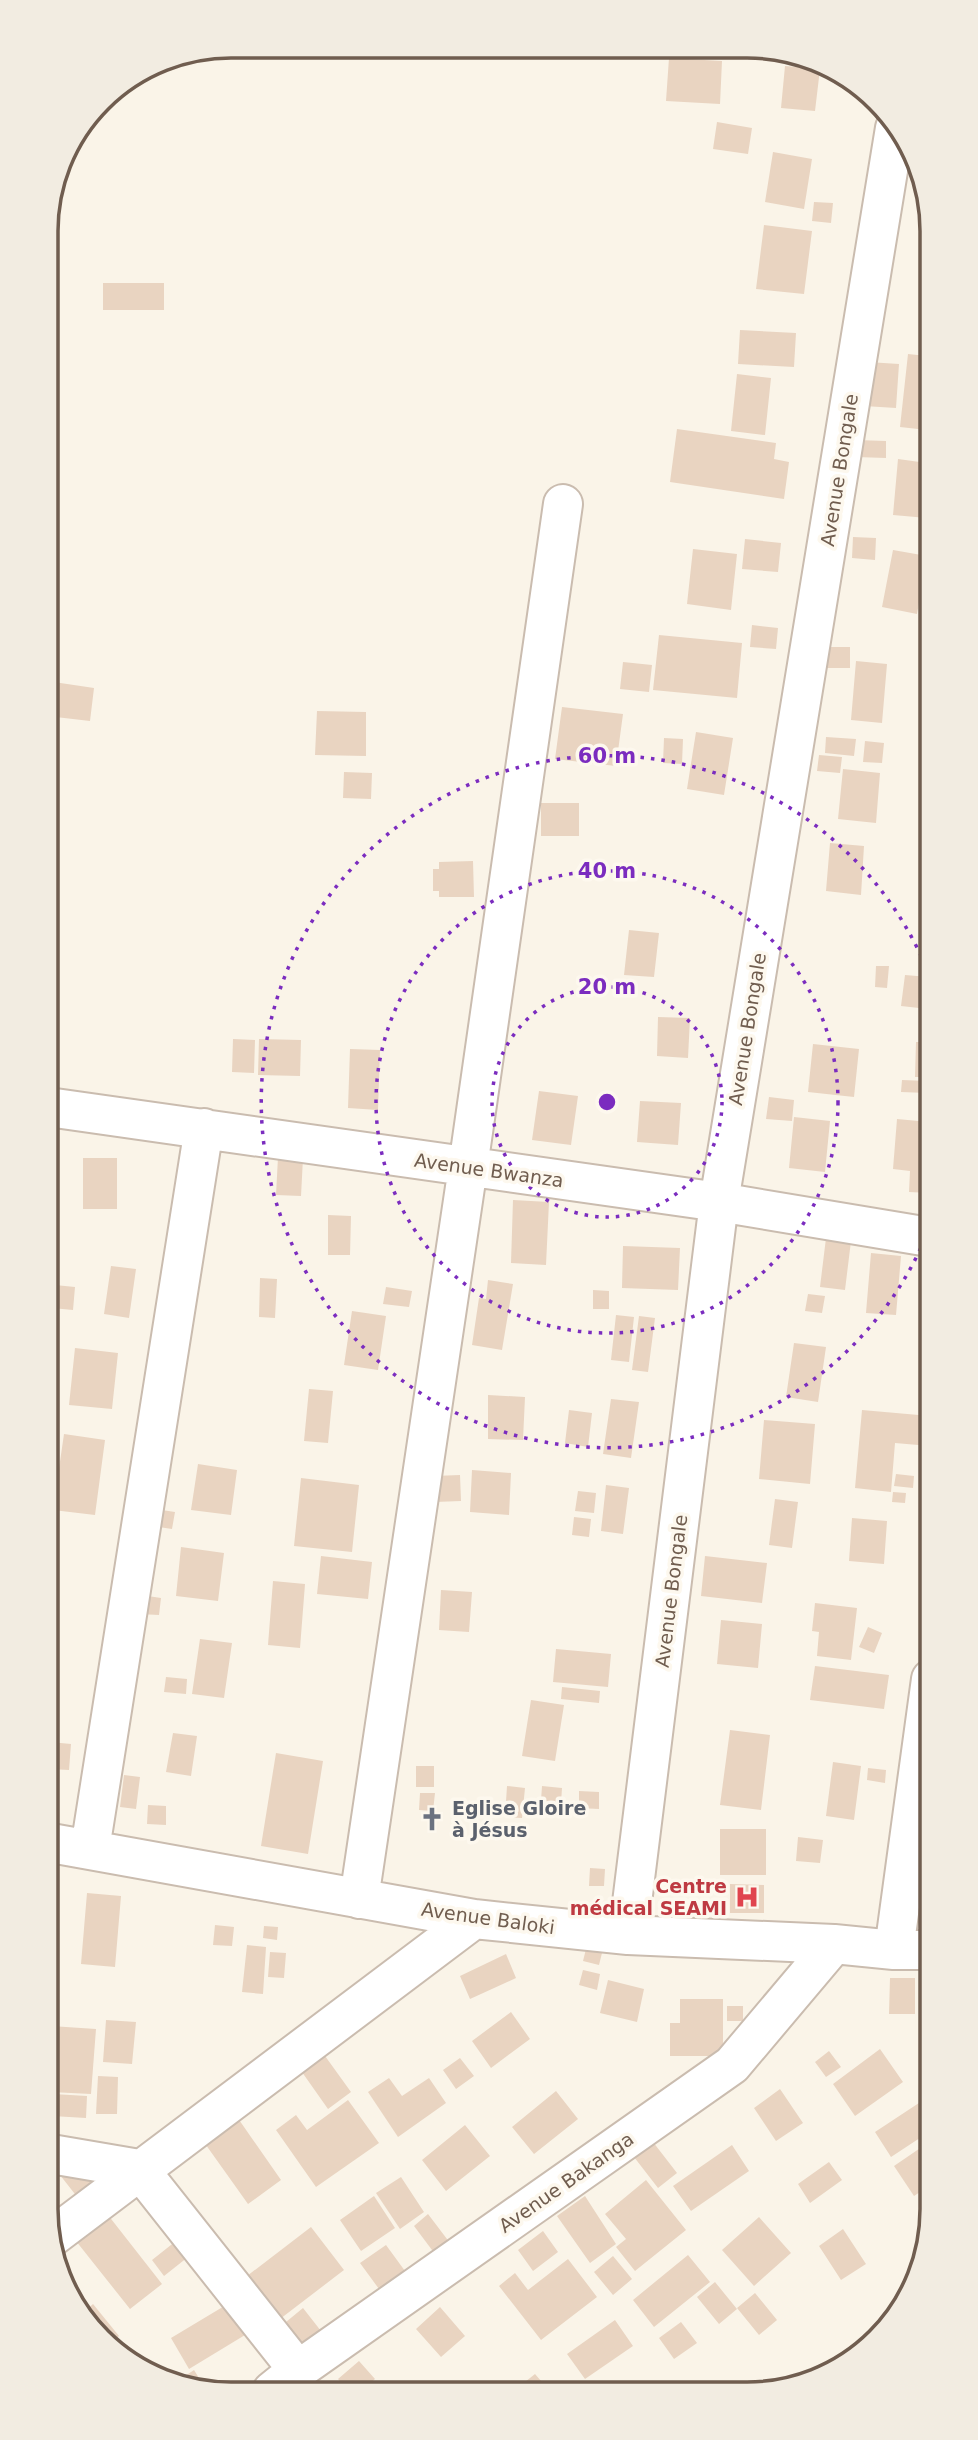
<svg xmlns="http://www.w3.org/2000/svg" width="978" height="2440" font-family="'DejaVu Sans',sans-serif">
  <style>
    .building { fill: #e9d4c1 }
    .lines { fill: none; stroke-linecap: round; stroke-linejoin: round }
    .street-casing { stroke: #cabcaf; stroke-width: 42 }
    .street { stroke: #fff; stroke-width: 38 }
    .ring { fill: none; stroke: #7b2cbf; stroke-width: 3.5; stroke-dasharray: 3.5 7 }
    .labels { text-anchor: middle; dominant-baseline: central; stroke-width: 7; stroke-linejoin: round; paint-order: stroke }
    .street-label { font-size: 19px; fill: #705d4f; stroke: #fdf8ee }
    .worship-label { font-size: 19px; font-weight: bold; fill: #5b616d; stroke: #fdf8ee; text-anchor: start }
    .health-label { font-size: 19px; font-weight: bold; fill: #be3a42; stroke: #fdf8ee; text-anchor: end }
    .rim { fill: none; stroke: #705d4f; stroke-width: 3.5 }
    .centre { fill: #7b2cbf; stroke: #fdf8ee; stroke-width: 3.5 }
    .ring-label { font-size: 21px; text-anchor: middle; font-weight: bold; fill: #7b2cbf; stroke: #fdf8ee; stroke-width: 7; stroke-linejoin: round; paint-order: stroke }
  </style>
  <rect width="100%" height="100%" fill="#faf4e8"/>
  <!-- building -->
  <path class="building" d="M669 58 722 61 720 104 666 101Z
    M785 66 820 69 815 111 781 108Z
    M717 122 752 128 748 154 713 149Z
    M773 152 812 159 804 209 765 202Z
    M814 202 833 203 831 223 812 221Z
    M764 225 812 231 804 294 756 289Z
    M103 283H164V310H103Z
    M740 330 796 333 794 367 738 364Z
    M908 354 927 356V430L900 427Z
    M868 362 899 364 896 408 864 406Z
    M737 374 771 378 765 435 731 431Z
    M677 429 776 443 774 459 789 462 784 499 670 482Z
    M856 440 886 441V458L856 457Z
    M898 459 927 463V518L893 515Z
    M853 537 876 538 875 560 852 558Z
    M745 539 781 543 778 572 742 569Z
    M693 549 737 554 731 610 687 604Z
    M893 550 927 556 917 614 882 607Z
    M752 625 778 628 776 649 750 647Z
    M659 635 742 643 737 698 653 690Z
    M824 647H850V668H824Z
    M856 661 887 664 882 723 851 720Z
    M623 662 652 665 649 692 620 689Z
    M47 681 94 688 90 721 47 716Z
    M562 707 623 714 616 766 555 759Z
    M317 711 366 712V756L315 755Z
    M696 732 733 738 724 795 687 789Z
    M826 737 856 739 854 756 825 753Z
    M664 738 683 739 682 764 663 763Z
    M865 741 884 743 882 763 863 762Z
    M819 755 842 757 840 773 817 771Z
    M843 769 880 773 876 823 838 819Z
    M344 772 372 773 371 799 343 798Z
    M541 803H579V836H541Z
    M830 843 864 846 861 895 826 891Z
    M473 861 474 897H439V891H433V869H439V862Z
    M629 930 659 933 654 977 624 975Z
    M876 966H889L887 988 875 987Z
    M905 975 929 977 928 1009 901 1006Z
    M658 1017 690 1018 688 1058 657 1056Z
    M233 1039 255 1040 254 1073 232 1072Z
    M259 1039 301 1040 300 1076 258 1075Z
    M916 1042H929V1077H915Z
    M813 1044 859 1049 854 1097 808 1092Z
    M350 1049 380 1050 378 1110 348 1108Z
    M902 1080 927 1081V1093L901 1092Z
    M539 1091 578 1096 571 1145 532 1140Z
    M769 1097 794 1100 792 1121 766 1119Z
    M640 1101 681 1103 678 1145 637 1142Z
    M794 1117 830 1121 825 1172 789 1168Z
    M897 1119 929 1122V1193L909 1192 910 1171 893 1169Z
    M278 1157 303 1158 301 1196 276 1195Z
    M83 1158H117V1209H83Z
    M513 1200 549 1202 546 1265 511 1263Z
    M328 1215 351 1216 350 1255H328Z
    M826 1238 851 1241 845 1290 820 1287Z
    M623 1246 680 1248 678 1290 622 1288Z
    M871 1253 901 1256 896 1315 866 1313Z
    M111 1266 136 1269 129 1318 104 1314Z
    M260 1278 277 1279 275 1318 259 1317Z
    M488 1280 513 1284 502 1350 472 1345 479 1298 486 1299Z
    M55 1285 75 1287 73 1310 52 1308Z
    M386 1287 412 1291 409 1307 383 1304Z
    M593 1290 609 1291V1309H593Z
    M808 1294 825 1296 822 1313 805 1311Z
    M352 1311 386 1316 378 1370 344 1365Z
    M616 1315 634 1317 629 1362 611 1360Z
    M639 1316 655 1318 648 1372 632 1370Z
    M794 1343 826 1347 818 1402 786 1397Z
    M75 1348 118 1353 112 1409 69 1405Z
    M309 1389 333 1391 328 1443 304 1441Z
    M488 1395 525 1397 523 1440 488 1439Z
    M611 1399 639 1402 631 1458 603 1454Z
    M569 1410 592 1413 588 1447 565 1443Z
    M862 1410 930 1416V1446L895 1443 891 1492 855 1488Z
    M764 1420 815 1424 810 1484 759 1479Z
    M64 1434 105 1440 95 1515 53 1510Z
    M198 1464 237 1470 231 1515 191 1510Z
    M472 1470 511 1473 509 1515 470 1512Z
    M896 1474 914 1476 913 1488 894 1486Z
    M460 1475 461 1501 435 1502 434 1476Z
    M301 1478 359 1485 352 1552 294 1546Z
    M606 1485 629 1488 623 1534 601 1531Z
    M578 1491 596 1493 594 1513 575 1511Z
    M893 1492 906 1493 905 1503 892 1502Z
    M775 1499 798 1502 792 1548 769 1545Z
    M155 1509 175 1512 172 1529 152 1526Z
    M574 1517 591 1519 589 1537 572 1535Z
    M852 1518 887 1521 884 1564 849 1561Z
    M181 1547 224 1553 218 1601 176 1596Z
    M321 1556 372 1562 368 1599 317 1594Z
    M705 1556 767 1563 762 1603 701 1596Z
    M273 1581 305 1584 300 1648 268 1645Z
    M441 1590 472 1592 469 1632 439 1630Z
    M141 1595 161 1598 159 1615 139 1614Z
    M815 1603 857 1608 851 1660 817 1656 819 1632 812 1631Z
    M721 1620 762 1624 758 1668 717 1664Z
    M868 1627 882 1633 874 1653 859 1647Z
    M200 1639 232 1643 224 1698 192 1694Z
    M556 1649 611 1654 608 1687 553 1682Z
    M815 1666 889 1675 884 1709 810 1700Z
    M166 1677 187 1679 186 1694 164 1692Z
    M562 1687 600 1691 599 1703 561 1699Z
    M531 1700 564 1705 555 1761 522 1756Z
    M730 1730 770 1735 761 1810 720 1805Z
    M173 1733 197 1736 191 1776 166 1772Z
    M50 1742 71 1744 69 1770 50 1769Z
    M276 1753 323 1761 308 1854 261 1846Z
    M833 1762 861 1766 854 1820 826 1816Z
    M416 1766H434V1787H416Z
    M868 1768 886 1770 885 1783 867 1780Z
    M124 1775 140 1777 136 1809 120 1807Z
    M507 1786 525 1788 522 1818 505 1817Z
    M542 1786 562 1788 561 1803 541 1801Z
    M579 1791 599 1792V1809L579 1808Z
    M420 1793H435L433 1811 419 1810Z
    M148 1805 166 1806V1825L147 1824Z
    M720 1829H766V1875H720Z
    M798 1837 823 1840 820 1863 796 1861Z
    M928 1850 931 1851V1917H924Z
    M590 1868 605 1869 604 1886H589Z
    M730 1884 764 1885V1913H730Z
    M87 1893 121 1896 115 1967 81 1964Z
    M215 1925 234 1927 232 1946 213 1945Z
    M264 1926 278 1927 277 1940 263 1938Z
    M588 1941 604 1945 599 1965 583 1961Z
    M247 1945 266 1947 263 1994 242 1992Z
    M270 1952 286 1953 284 1978 268 1977Z
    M506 1954 516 1978 470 1999 460 1976Z
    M583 1970 600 1974 597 1990 579 1985Z
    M890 1978H915V2014H889Z
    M608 1980 644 1989 637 2022 600 2013Z
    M680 1999H723V2056H670V2023H680Z
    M727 2006H743V2021H727Z
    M511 2012 530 2039 491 2068 472 2041Z
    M106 2020 136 2022 132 2064 103 2062Z
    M51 2026 96 2029 91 2094 51 2092Z
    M320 2049 351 2092 328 2109 297 2065Z
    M880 2049 903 2082 855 2116 833 2084Z
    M829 2051 841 2067 826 2077 815 2062Z
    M460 2058 474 2076 456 2089 443 2070Z
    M98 2076 118 2077 117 2114H96Z
    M389 2078 402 2096 429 2078 446 2103 398 2137 368 2092Z
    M780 2089 803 2123 776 2141 754 2108Z
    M556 2091 578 2119 534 2154 512 2127Z
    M53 2094 87 2096 86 2118 52 2116Z
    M925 2099 932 2110V2130L891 2157 875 2132Z
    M348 2100 379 2143 316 2187 276 2130 296 2115 307 2130Z
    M235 2114 281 2180 248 2204 201 2138Z
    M465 2125 490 2156 446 2191 422 2160Z
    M932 2140V2184L914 2196 894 2166Z
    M653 2142 677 2173 658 2188 634 2157Z
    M732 2145 749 2171 691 2211 673 2186Z
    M79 2160 104 2178 78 2198 60 2175Z
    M829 2162 842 2180 810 2203 798 2184Z
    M401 2177 424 2212 400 2229 376 2193Z
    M646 2180 686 2230 635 2271 616 2247 626 2239 605 2214Z
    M374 2196 395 2228 361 2251 340 2220Z
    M585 2196 616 2244 590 2263 557 2216Z
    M428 2214 450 2243 435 2254 414 2226Z
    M108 2215 162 2284 130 2309 76 2241Z
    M759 2217 791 2253 754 2286 722 2250Z
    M311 2227 344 2270 280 2319 247 2276Z
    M843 2229 866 2264 841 2280 819 2246Z
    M543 2231 558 2252 533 2271 518 2250Z
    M176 2241 188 2257 164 2276 152 2260Z
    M386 2245 405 2271 379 2289 360 2263Z
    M688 2255 710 2282 654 2327 633 2300Z
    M613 2256 632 2279 613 2295 594 2272Z
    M568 2259 597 2297 541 2340 499 2286 515 2273 528 2290Z
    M715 2282 737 2309 719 2324 697 2297Z
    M755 2293 777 2320 759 2335 737 2308Z
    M93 2304 119 2336 107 2346 85 2311Z
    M226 2305 245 2335 189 2369 171 2338Z
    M440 2307 465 2336 441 2357 416 2329Z
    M303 2308 321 2331 303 2345 286 2322Z
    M615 2320 633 2346 585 2379 567 2354Z
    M681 2322 697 2343 674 2359 659 2338Z
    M359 2361 375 2379 362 2390H348L338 2379Z
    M194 2370 207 2391H195L176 2382Z
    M535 2374 548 2389 515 2390Z"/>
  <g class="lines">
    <!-- street casing -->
    <g class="street-casing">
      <path id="street" d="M48 1107 719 1202 929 1237
        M51 1843 474 1919 628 1935 834 1944 894 1950H931
        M90 1849 204 1128
        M359 1899 468 1167 563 504
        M628 1935 719 1202 895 128
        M894 1950 931 1679
        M51 2154 139 2169 298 2370
        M52 2237 474 1919
        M272 2391 298 2370 732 2065 834 1944"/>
    </g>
    <!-- street -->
    <use href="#street" class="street"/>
  </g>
  <!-- distance rings -->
  <g class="ring">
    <circle cx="607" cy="1102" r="115"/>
    <circle cx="607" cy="1102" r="231"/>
    <path d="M929 1229A346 346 0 1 1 928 972"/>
  </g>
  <!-- icons -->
  <defs>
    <g id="church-bare" transform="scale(1.89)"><path d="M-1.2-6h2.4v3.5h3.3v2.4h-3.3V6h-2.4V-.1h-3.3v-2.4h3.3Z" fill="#6b7280" stroke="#fdf8ee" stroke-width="2.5" paint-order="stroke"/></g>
    <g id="hospital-bare" transform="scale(1.89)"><path d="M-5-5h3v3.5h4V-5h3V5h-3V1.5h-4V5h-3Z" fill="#e0444e" stroke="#fdf8ee" stroke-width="2.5" paint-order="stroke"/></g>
  </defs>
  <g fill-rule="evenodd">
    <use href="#church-bare" x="432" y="1819"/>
    <use href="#hospital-bare" x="747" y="1897"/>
  </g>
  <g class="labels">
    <!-- street labels -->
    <g class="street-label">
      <text transform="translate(839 470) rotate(-81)">Avenue Bongale</text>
      <text transform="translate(747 1029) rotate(-81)">Avenue Bongale</text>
      <text transform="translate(489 1170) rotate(8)">Avenue Bwanza</text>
      <text transform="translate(671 1591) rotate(-83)">Avenue Bongale</text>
      <text transform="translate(488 1918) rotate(8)">Avenue Baloki</text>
      <text transform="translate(566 2182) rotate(-35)">Avenue Bakanga</text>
    </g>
    <!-- worship labels -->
    <g class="worship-label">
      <text x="452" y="1808">Eglise Gloire<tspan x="452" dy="22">à Jésus</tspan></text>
    </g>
    <!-- health labels -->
    <g class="health-label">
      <text x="727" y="1886">Centre<tspan x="727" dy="22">médical SEAMI</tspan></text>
    </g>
  </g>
  <!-- crop -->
  <path d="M0 0H978V2440H0ZM231 58H747A173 173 0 0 1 920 231V2209A173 173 0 0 1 747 2382H231A173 173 0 0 1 58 2209V231A173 173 0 0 1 231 58Z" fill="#f2ece1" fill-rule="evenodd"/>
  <path class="rim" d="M231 58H747A173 173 0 0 1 920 231V2209A173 173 0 0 1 747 2382H231A173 173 0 0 1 58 2209V231A173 173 0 0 1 231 58Z"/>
  <circle cx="607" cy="1102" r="10" class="centre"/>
  <g class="ring-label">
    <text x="607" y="763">60 m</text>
    <text x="607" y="878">40 m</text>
    <text x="607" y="994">20 m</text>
  </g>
</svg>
